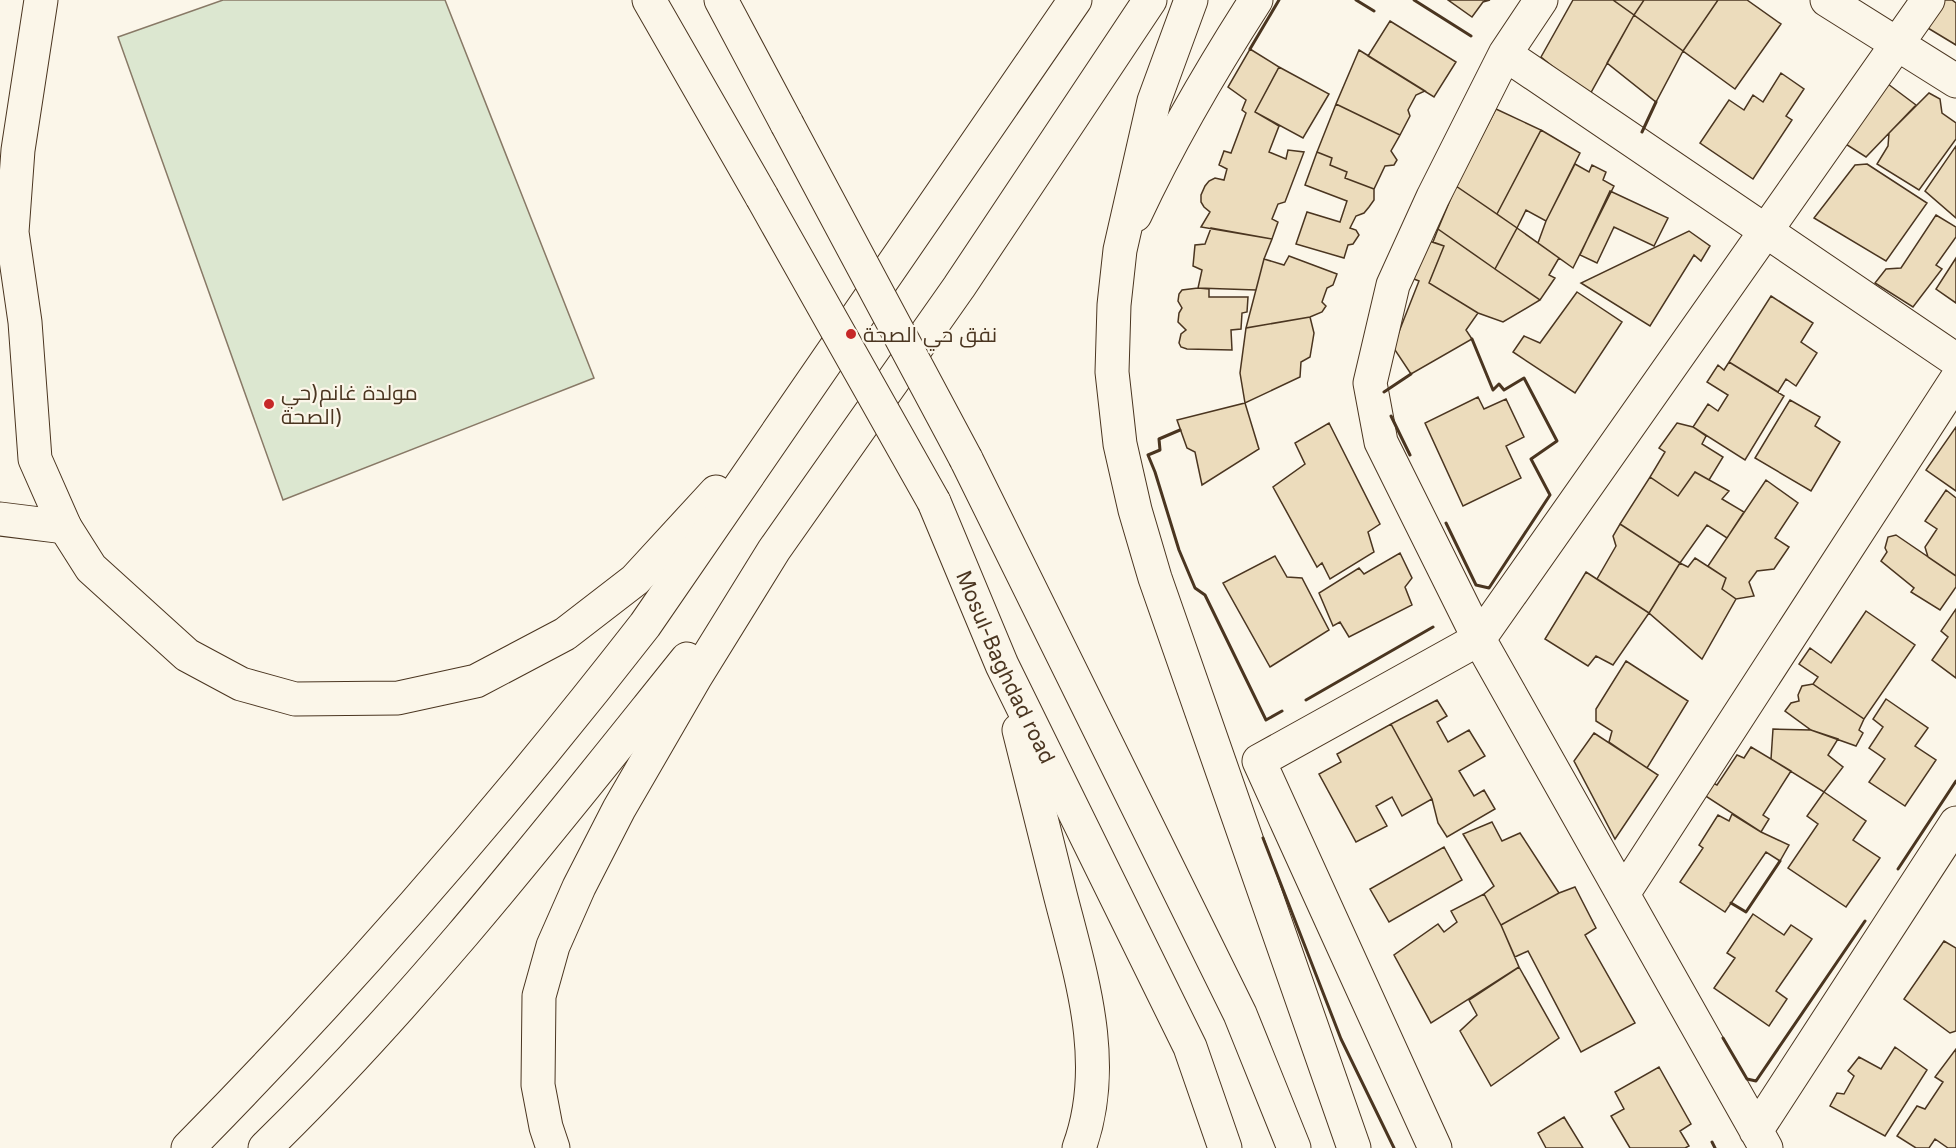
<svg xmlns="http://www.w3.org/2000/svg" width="1956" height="1148" font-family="Inter,Cairo,sans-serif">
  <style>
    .green { fill: #dce7d0; stroke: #887966; stroke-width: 1.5 }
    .building { fill: #ecdcbc; stroke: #4a3520; stroke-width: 1.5 }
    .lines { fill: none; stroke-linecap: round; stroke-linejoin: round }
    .minor-casing { stroke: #4a3520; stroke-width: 35 }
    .major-casing { stroke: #4a3520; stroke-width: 35 }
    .highway-casing { stroke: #4a3520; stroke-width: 35 }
    .minor { stroke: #fbf6e9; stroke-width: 33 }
    .major { stroke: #fbf6e9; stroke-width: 33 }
    .highway { stroke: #fbf6e9; stroke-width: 33 }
    .highway-bridge-casing { stroke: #4a3520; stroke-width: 35; stroke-linecap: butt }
    .highway-bridge { stroke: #fbf6e9; stroke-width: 33 }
    .wall { stroke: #4a3520; stroke-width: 3 }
    .poi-dot { fill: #c62828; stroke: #fbf6e9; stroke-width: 2 }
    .labels { text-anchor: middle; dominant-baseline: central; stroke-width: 4.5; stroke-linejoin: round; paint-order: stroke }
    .poi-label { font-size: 21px; fill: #4a3520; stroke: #fbf6e9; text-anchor: start }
    .street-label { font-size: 21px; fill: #4a3520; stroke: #fbf6e9 }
  </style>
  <rect width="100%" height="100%" fill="#fbf6e9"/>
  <!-- green -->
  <path class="green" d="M223 0H445L594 378 283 500 118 37Z"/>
  <!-- building -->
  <path class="building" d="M1448 0H1490L1483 2 1472 17Z
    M1573 0H1613L1634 15 1589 96 1541 57Z
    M1613 0H1644L1634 15Z
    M1644 0H1718L1683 51 1634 15Z
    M1718 0H1747L1781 24 1735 89 1683 51Z
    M1912 0H1952L1956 3V45L1903 13Z
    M1634 15 1683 51 1656 102 1607 63Z
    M1390 21 1456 62 1434 97 1368 56Z
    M1250 49 1279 67 1255 112 1279 126 1269 152 1286 159 1288 150 1304 152 1285 202 1278 204 1272 219 1278 222 1272 239 1201 227 1210 212 1204 207 1201 202V195L1205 186 1209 181 1215 178 1224 180 1227 169 1219 165 1224 151 1231 153 1246 113 1242 110 1246 100 1228 87Z
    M1359 50 1425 91 1416 95 1408 110 1410 116 1400 135 1336 104Z
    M1279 67 1329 94 1303 138 1255 112Z
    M1872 72 1916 105 1866 157 1830 134Z
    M1781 73 1804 89 1786 116 1792 120 1753 179 1700 143 1729 100 1744 110 1753 95 1763 102Z
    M1929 93 1940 99 1942 113 1956 123V139L1919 190 1877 164 1888 146 1889 133Z
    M1336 104 1400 135 1391 151 1397 160 1394 165 1385 166 1374 189 1345 178 1347 172 1330 165 1332 158 1317 152Z
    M1496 109 1541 130 1497 214 1456 186Z
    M1541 130 1580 153 1546 221 1526 210 1517 228 1497 214Z
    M1956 146V218L1925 191Z
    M1317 152 1332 158 1330 165 1347 172 1345 178 1374 189V200L1369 207 1364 213 1356 216 1350 228 1356 230 1359 235 1353 244 1348 245 1344 258 1296 244 1307 212 1340 222 1347 201 1305 185Z
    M1575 164 1589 172 1592 165 1606 172 1603 180 1614 186 1573 268 1538 243 1546 221Z
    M1867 164 1927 203 1886 261 1814 218 1855 165Z
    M1456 186 1517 228 1495 269 1438 229Z
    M1610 191 1668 218 1654 246 1614 227 1597 263 1580 255Z
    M1936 215 1956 227V237L1936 265 1942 269 1913 307 1875 283 1886 269 1901 268Z
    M1211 228 1272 239 1264 259 1256 290 1198 288 1202 270 1193 266 1195 245 1205 244Z
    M1517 228 1559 258 1549 275 1555 278 1540 300 1495 269Z
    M1438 229 1495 269 1540 300 1503 322 1478 313 1429 283 1444 246 1433 242Z
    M1689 231 1710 246 1701 261 1694 255 1650 326 1581 283Z
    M1426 240 1444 246 1429 283 1478 313 1466 330 1472 339 1411 374 1393 347 1419 281 1409 277Z
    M1289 256 1337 274 1333 285 1327 288 1322 302 1326 306 1322 312 1310 317 1246 328 1264 259 1284 265Z
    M1956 258V303L1936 289Z
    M1198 288 1209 289V297H1248L1247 312 1242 313 1241 329 1231 330 1232 350 1187 349 1181 347 1179 343 1181 334 1186 330 1178 322 1179 313 1182 308 1178 301 1179 294 1182 290Z
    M1577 292 1622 322 1575 393 1513 352 1524 336 1540 343Z
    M1771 296 1813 323 1801 342 1817 353 1796 386 1786 379 1778 392 1729 362Z
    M1310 317 1314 333 1310 357 1301 362 1300 377 1245 403 1240 373 1246 328Z
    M1729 362 1784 396 1745 460 1693 427 1708 404 1718 411 1728 395 1707 382 1718 365 1724 370Z
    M1478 397 1484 409 1506 399 1524 437 1506 446 1521 478 1463 506 1425 423Z
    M1790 400 1820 417 1815 426 1840 442 1811 491 1755 458Z
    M1245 403 1259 449 1202 485 1195 452 1187 448 1177 420Z
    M1329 423 1380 524 1368 532 1374 552 1330 579 1322 563 1317 567 1273 487 1305 464 1295 443Z
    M1677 423 1693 427 1706 436 1702 444 1723 457 1709 480 1695 472 1678 496 1650 477 1665 452 1659 448Z
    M1956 427V491L1926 470Z
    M1695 472 1729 491 1722 499 1744 512 1727 538 1707 525 1680 563 1620 524 1650 477 1678 496Z
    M1766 480 1798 503 1775 538 1789 547 1774 569 1757 571 1749 582 1754 596 1736 599 1722 589 1726 578 1708 566Z
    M1946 490 1956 498V576L1928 557 1925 547 1937 529 1925 521Z
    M1620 524 1680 563 1649 613 1597 579 1616 546 1613 536Z
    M1896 535 1956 576V587L1940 610 1911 592 1914 588 1881 561 1887 552 1885 548 1888 537Z
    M1400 553 1412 578 1405 587 1412 605 1349 637 1340 622 1333 626 1319 593 1359 568 1364 574Z
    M1275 556 1287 577 1302 578 1329 630 1270 667 1223 583Z
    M1695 558 1726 578 1722 589 1736 599 1702 659 1649 613 1680 563 1688 567Z
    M1586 572 1649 613 1613 665 1596 656 1588 666 1545 639Z
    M1956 609V678L1932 660 1948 637 1941 631Z
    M1866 611 1915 645 1864 719 1813 684 1818 677 1799 664 1810 648 1831 663Z
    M1626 661 1688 701 1647 768 1609 742 1612 731 1596 721V709Z
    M1813 684 1864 719 1859 730 1863 733 1856 746 1811 730 1785 711 1791 703 1799 701 1798 695 1802 686Z
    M1886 699 1928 728 1915 746 1936 760 1905 806 1869 782 1885 759 1869 748 1883 727 1873 719Z
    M1437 700 1447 716 1437 722 1448 742 1469 730 1485 756 1459 771 1474 796 1484 790 1495 809 1447 837 1438 823 1432 799 1391 724Z
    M1391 724 1432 799 1402 816 1392 797 1376 806 1387 826 1356 842 1319 774 1341 762 1337 754Z
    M1773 729 1811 730 1838 739 1828 755 1843 767 1824 792 1771 759Z
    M1594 733 1658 775 1615 839 1574 761Z
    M1751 747 1791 771 1763 815 1769 819 1761 832 1704 795 1711 782 1717 785 1737 755 1744 758Z
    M1824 792 1866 821 1853 840 1880 858 1846 907 1788 868 1818 824 1807 816Z
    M1732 814 1761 832 1789 845 1780 861 1766 852 1725 912 1680 882 1703 848 1699 845 1718 815 1729 821Z
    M1492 822 1502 841 1520 833 1559 893 1501 925 1484 894 1494 886 1463 834Z
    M1444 847 1462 880 1389 922 1370 889Z
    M1575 887 1596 928 1585 935 1635 1023 1581 1052 1528 951 1515 957 1501 925 1559 893Z
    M1484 894 1501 925 1519 967 1431 1023 1394 955 1438 924 1444 932 1457 922 1451 911Z
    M1753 914 1784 935 1791 925 1812 939 1776 991 1787 999 1769 1026 1714 988 1735 958 1727 953Z
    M1944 941 1956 948V1031L1950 1033 1904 999Z
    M1519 967 1559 1038 1491 1086 1460 1031 1477 1015 1469 1000Z
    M1895 1047 1927 1070 1885 1136 1830 1106 1837 1093 1844 1094 1854 1076 1848 1071 1859 1057 1881 1069Z
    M1956 1049V1148H1948L1935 1139 1929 1148H1916L1897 1136 1917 1106 1925 1109 1943 1082 1935 1077Z
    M1659 1067 1691 1124 1680 1131 1689 1146 1685 1148H1630L1611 1116 1624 1109 1615 1092Z
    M1564 1117 1583 1148H1546L1538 1133Z"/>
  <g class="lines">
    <!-- minor casing -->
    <g class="minor-casing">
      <path id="minor" d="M1541 0 1505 54 1433 197 1393 285 1370 383 1381 442 1479 639 1766 1148
        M1827 0 1956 81
        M1505 54 1956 360
        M0 519 65 527
        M1623 894 1956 380
        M1756 1131 1956 823
        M1435 1148 1259 761 1479 639 1928 0"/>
    </g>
    <!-- major casing -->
    <g class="major-casing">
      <path id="major" d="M1135 215C1170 140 1211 70 1256 0"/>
    </g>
    <!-- highway casing -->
    <g class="highway-casing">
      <g id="highway">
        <path d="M41 0 18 150 12 232 25 322 35 459 65 527 91 568 187 655 241 684 295 699 398 698 476 681 565 634 635 580 716 492"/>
        <path d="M649 0 762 197"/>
        <path d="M721 0 787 124"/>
        <path d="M1191 0 1154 101 1120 250 1114 305 1112 372 1120 444 1135 510 1155 578 1354 1148"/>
        <path d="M966 459 1240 1014 1294 1148"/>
        <path id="s1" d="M934 502 1002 665 1190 1047 1225 1148"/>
        <path d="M1019 730C1033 785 1046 839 1060 894 1081 976 1110 1064 1079 1148"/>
        <path d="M188 1148C352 982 501 810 645 625L1075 0"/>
        <path d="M265 1148C419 998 552 827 687 659"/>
        <path d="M553 1148 546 1127 538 1085 539 996 553 946 579 887 619 809 696 676 774 550 959 287 1150 0"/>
      </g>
    </g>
    <!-- minor -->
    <use href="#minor" class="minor"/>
    <!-- major -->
    <use href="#major" class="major"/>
    <!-- highway -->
    <use href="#highway" class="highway"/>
    <!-- highway-bridge casing -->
    <g class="highway-bridge-casing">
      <path id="highway-bridge" d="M787 124 966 459
        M762 197 934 502"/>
    </g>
    <!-- highway-bridge -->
    <use href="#highway-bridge" class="highway-bridge"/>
    <!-- wall -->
    <path class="wall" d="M1356 0 1374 11
      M1414 0 1471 36
      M1250 49 1279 0
      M1642 132 1656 102
      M1384 392 1411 374
      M1391 416 1410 455
      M1180 430 1159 439 1160 450 1148 455 1155 472 1179 550 1195 588 1205 595 1266 720 1282 711
      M1446 523 1476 585 1489 588 1550 495 1531 459 1557 441 1524 378 1504 390 1499 384 1493 390 1472 339
      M1306 700 1433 627
      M1263 838 1341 1039 1394 1148
      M1898 869 1956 781
      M1731 903 1746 912 1780 861
      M1723 1038 1747 1079 1756 1081 1865 921
      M1712 1142 1715 1148"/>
  </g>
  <!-- markers -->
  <g class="poi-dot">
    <circle cx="851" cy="334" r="6"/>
    <circle cx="269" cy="404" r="6"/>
  </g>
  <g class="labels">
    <!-- poi labels -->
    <g class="poi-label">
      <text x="863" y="334">نفق حي الصحة</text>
      <text x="281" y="392">مولدة غانم(حي<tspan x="281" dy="24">الصحة)</tspan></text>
    </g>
    <!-- street labels -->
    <g class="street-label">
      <text stroke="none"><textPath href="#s1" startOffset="180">Mosul-Baghdad road</textPath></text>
    </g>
  </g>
</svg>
